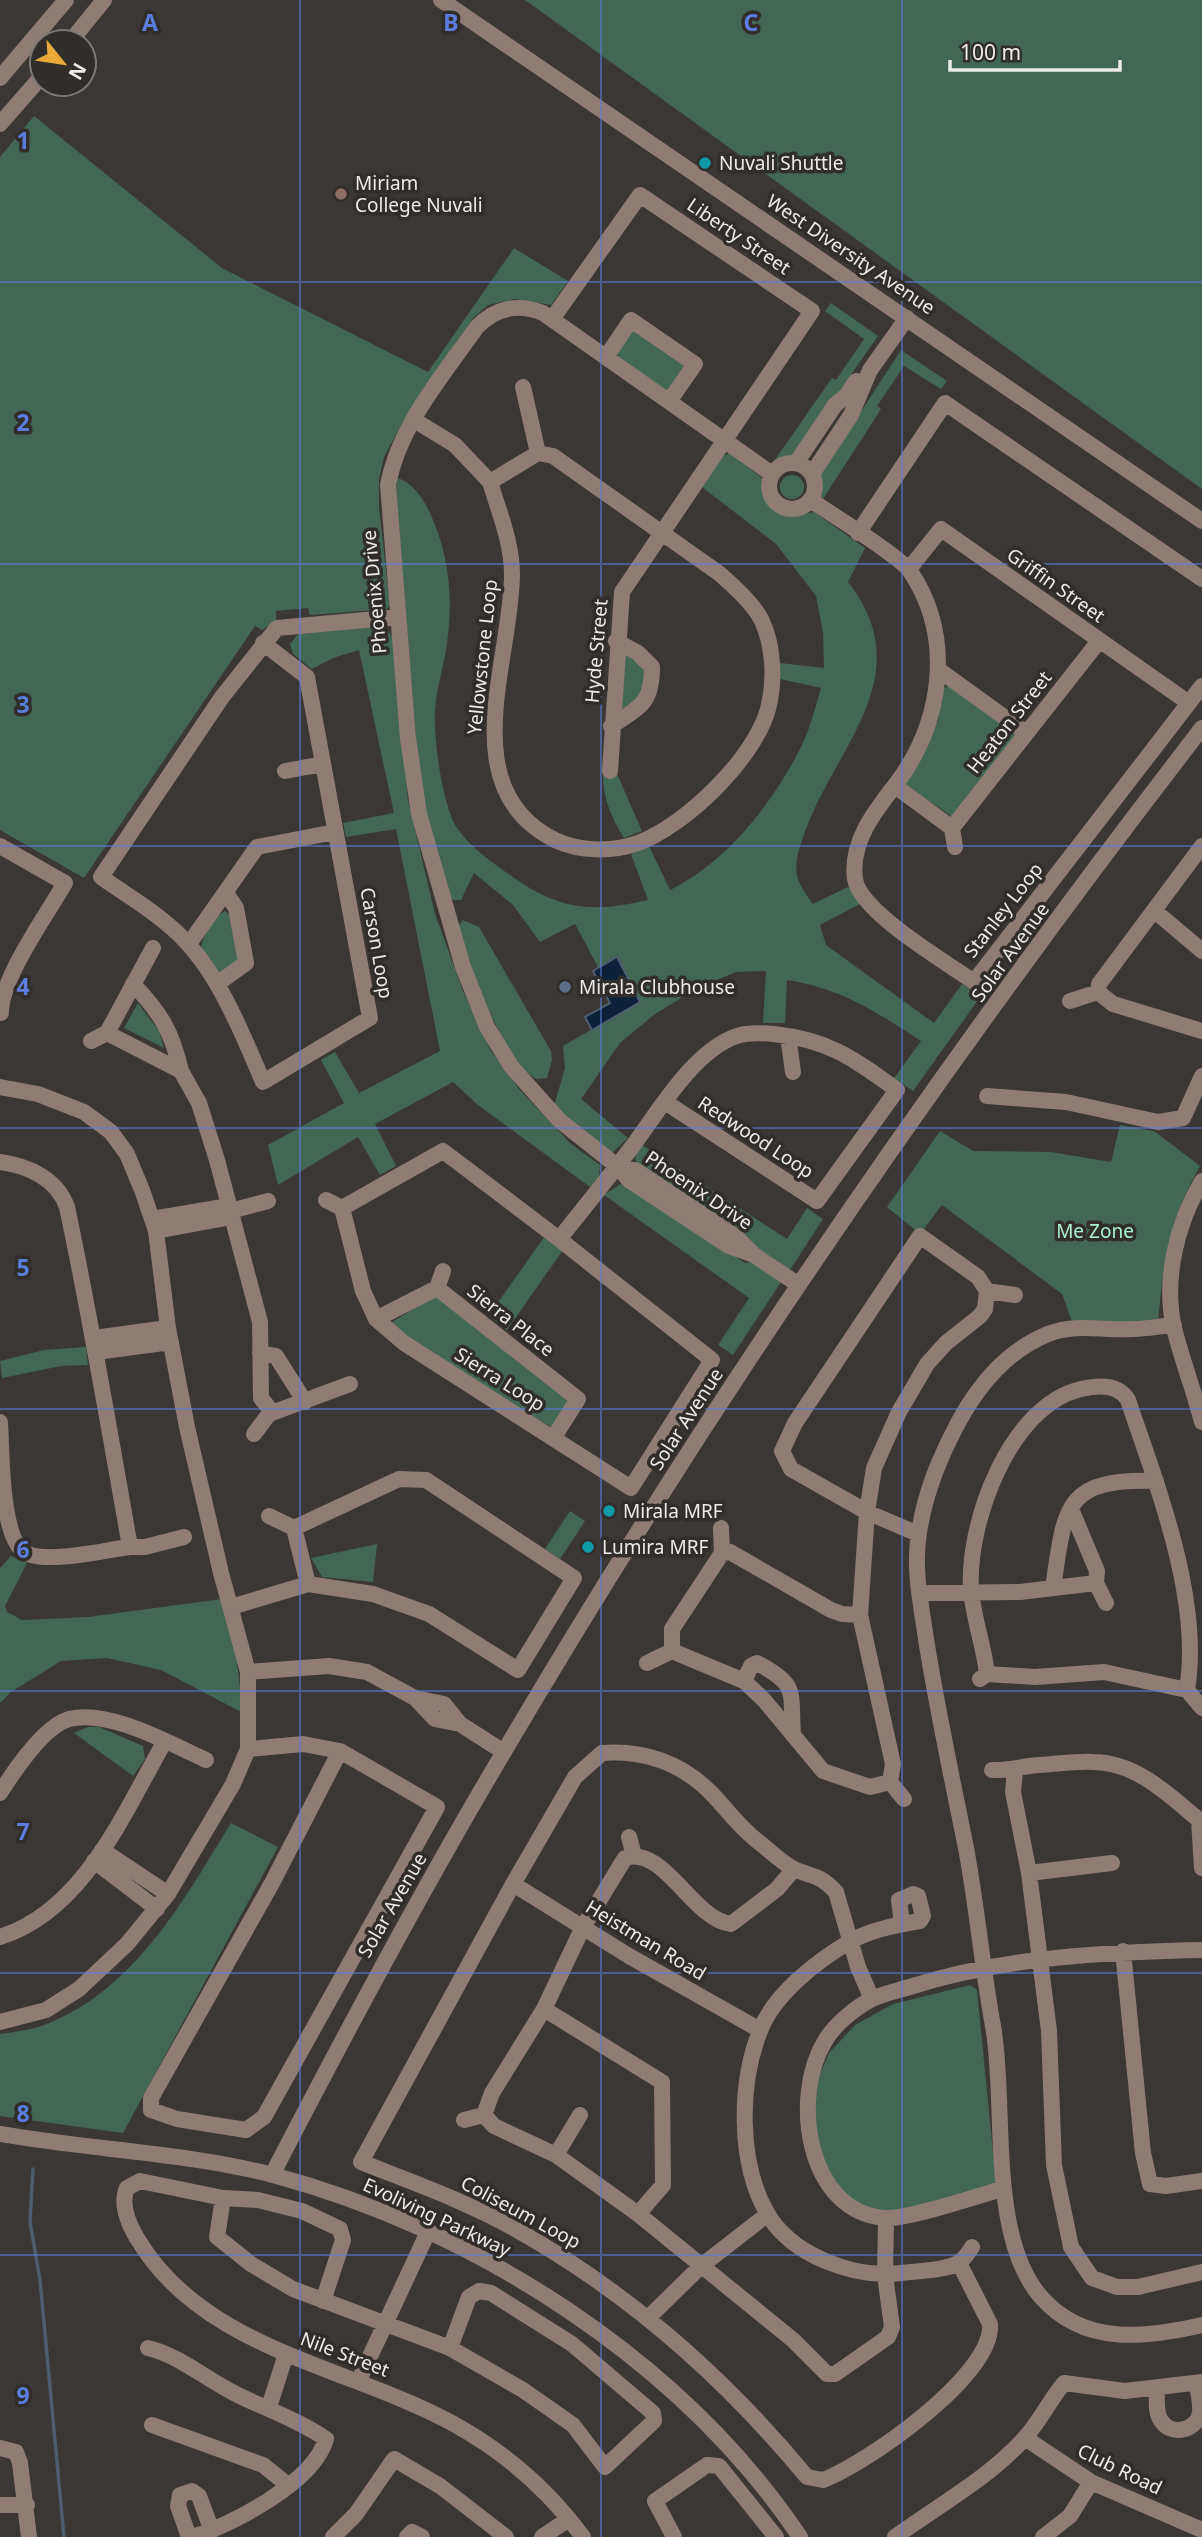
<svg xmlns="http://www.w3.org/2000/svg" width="1202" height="2537" font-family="'Noto Sans',sans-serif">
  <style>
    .green { fill: #436755 }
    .water { fill: #0b2039; stroke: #4e5d6e; stroke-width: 2 }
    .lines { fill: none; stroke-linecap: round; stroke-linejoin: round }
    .stream { stroke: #4e5d6e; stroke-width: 3.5 }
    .minor { stroke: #8f7d75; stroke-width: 16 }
    .grid { fill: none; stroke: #5b7ddd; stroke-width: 2; stroke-opacity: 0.55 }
    .culture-dot { fill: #0f9aa8; stroke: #302d2a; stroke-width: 2.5 }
    .education-dot { fill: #8d6e63; stroke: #302d2a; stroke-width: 2.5 }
    .service-dot { fill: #5c6f8a; stroke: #302d2a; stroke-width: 2.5 }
    .labels { text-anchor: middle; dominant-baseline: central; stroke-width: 7; stroke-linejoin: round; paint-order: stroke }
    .poi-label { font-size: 19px; fill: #ecebe9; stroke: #302d2a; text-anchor: start }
    .street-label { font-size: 19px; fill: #ecebe9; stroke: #302d2a }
    .park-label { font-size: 19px; fill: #aaf1ce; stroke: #302d2a }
    .grid-label { font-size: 23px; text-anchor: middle; font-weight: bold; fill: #5b7ddd; stroke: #302d2a; stroke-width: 7; stroke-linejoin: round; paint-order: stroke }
  </style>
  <rect width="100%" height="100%" fill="#3a3734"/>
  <!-- green -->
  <path class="green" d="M525 0H1202V489Z
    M34 116 222 268 428 372 514 248 568 281 551 305 515 299 488 305 474 317 399 429 384 457 379 479V507L390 605 387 609 310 615 308 608 276 611V621L262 630 255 626 84 878 0 830V157Z
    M831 303 878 336 793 458 774 461 832 378 836 380 864 339 825 311Z
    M631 329 688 368 673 389 666 391 618 356V350Z
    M901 350 947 381 941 389 904 366 877 406 881 409 823 499 821 497 819 476Z
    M729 453 761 477 769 505 777 513 788 516 814 512 865 548 848 582C920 674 838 744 806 829 801 843 794 860 797 876 800 886 807 896 813 904L850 886 860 904 820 925 826 945 934 1023 962 984 981 996 913 1091 894 1078 921 1041C875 1011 842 989 787 980L785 1023H763L766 971 736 972 698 988 655 1014 620 1043 581 1099 628 1138 612 1153 604 1149 554 1106 565 1068 563 1046 639 1002 617 958 598 967 575 924 540 942 513 905 474 873 461 900H453L448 894 427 818 418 763 396 490 397 478C412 482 423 498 429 511 448 551 453 592 448 635 446 660 437 684 435 709 433 736 442 805 457 828 470 847 494 864 513 877 559 910 593 913 648 900L631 854 649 846 670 890C727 862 771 805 800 749 810 730 815 708 821 688L780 679V663L824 668 823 632 816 596 776 544 702 487 722 457Z
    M780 487a12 12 0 1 1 24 0a12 12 0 1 1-24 0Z
    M385 626 393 638 408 800 435 914 463 991 491 1051 519 1089 571 1144 600 1165 599 1176 590 1187 478 1105 453 1082 375 1124 396 1166 380 1175 358 1137 278 1185 268 1145 344 1103 321 1060 335 1052 359 1093 440 1051 396 829 346 837 343 823 394 813 359 650 333 658 312 669 293 654 290 644 299 633Z
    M630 653 648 668 645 691 627 709 621 708 623 655Z
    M951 685 1013 730 1015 736 953 817 907 786 905 781 938 721 944 688Z
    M617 774 642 831 624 838C612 819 603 798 603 776Z
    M225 911 231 916 238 962 221 974 201 950C202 937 213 917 225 911Z
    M463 920 479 927 551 1051 552 1060 547 1078 536 1079C502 1059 471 966 457 928Z
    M138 1003 159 1031 164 1048 124 1028Z
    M1120 1125 1154 1131 1200 1166C1168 1224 1164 1257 1158 1323L1072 1322 1062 1294 942 1205 920 1234 887 1207 940 1131 973 1151 1051 1152 1111 1162Z
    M642 1145 787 1239 807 1208 823 1219 790 1270 637 1165 635 1154Z
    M622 1183 745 1263 751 1262 781 1282 733 1355 718 1345 749 1298 604 1195Z
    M545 1236 563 1250 507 1330 489 1315Z
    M435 1296 569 1399 552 1427C498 1397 433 1368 392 1322Z
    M86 1347 88 1365 61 1366 2 1378 0 1361 44 1350Z
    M570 1511 585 1521 560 1559 545 1549Z
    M377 1544 373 1582 322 1577 311 1558Z
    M11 1556 27 1563 5 1606 7 1612 22 1620 88 1617 222 1599 237 1661 243 1713 161 1670 107 1658 61 1661 11 1692 0 1703V1568Z
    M88 1727H99L143 1746 145 1759 133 1776 74 1733Z
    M231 1823 278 1847 123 2133 0 2116V2034C15 2032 32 2030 47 2024 135 1989 184 1900 231 1823Z
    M970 1985 977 1990 996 2182 993 2187 886 2216 855 2205 827 2176 813 2122 818 2079 829 2053 855 2025 893 2004Z"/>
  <!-- water -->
  <path class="water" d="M617 957 640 1002 592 1030 585 1017 610 1003 593 971Z"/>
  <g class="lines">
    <!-- stream -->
    <path class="stream" d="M33 2169 30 2222 40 2280 64 2537"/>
    <!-- minor -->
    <path class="minor" d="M441 0 1202 521
      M70 42 104 0
      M0 78 66 0
      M0 124 42 76
      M552 319 640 195 812 311 622 592 610 771
      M606 357 631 320 695 364 670 400
      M523 387 538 453
      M414 420 455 445 490 482
      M538 453 553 456 720 574C735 588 753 603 762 621 774 647 775 682 768 709 755 758 685 826 638 843 613 852 580 852 555 840 452 789 512 660 512 574 512 543 499 512 490 482Z
      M769 486a23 23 0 1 1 46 0a23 23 0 1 1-46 0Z
      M796 463 835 405 846 396 856 381
      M812 474 851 415 870 370 907 318
      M810 500C830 513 899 556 910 571 955 638 942 723 896 784 875 811 850 842 855 879 860 912 946 962 974 982L1202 686
      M858 533 945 403 1202 579
      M909 569 941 529 1189 703
      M263 643 307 677 370 1018
      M939 670 1026 733
      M611 726C640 707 652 704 652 667L638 653 616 641
      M285 771 323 764
      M895 786 952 828 955 847
      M952 828 1099 641
      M0 846 65 883C47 914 0 980 1 1013
      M1202 846 1099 984 1098 992 1113 1004 1202 1031
      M1156 912 1202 951
      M189 944 257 847 335 832
      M133 984C161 1013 172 1032 181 1071
      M217 984 246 963 236 908 226 893
      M1070 1001 1098 992
      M370 1018 263 1082C239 1026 215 962 166 923 146 906 122 892 101 877L222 697 277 628 398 617
      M107 1033 181 1071 199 1103 217 1160 260 1322 261 1398 272 1412
      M788 1036 793 1072
      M91 1041 107 1033 153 948
      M0 1087 38 1094 84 1112 111 1132 127 1154 142 1190 156 1231 168 1328 187 1427 221 1573 248 1672V1749L233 1784 168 1894 127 1944 79 1989 46 2010 0 2022
      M987 1096 1066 1102 1158 1122 1183 1118 1202 1076
      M443 1151 559 1239 712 1360 631 1488 404 1343 376 1319 363 1291 342 1208Z
      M0 1162C29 1166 57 1179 67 1207 91 1320 110 1434 130 1547 104 1550 52 1563 28 1554 0 1545 2 1450 0 1422
      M617 1166 635 1170 736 1237 754 1255 799 1285
      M1202 1181C1177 1223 1163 1279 1174 1328 1182 1360 1194 1391 1202 1422
      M326 1200 342 1208
      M230 1211 268 1201
      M152 1219 229 1206
      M156 1231 231 1217
      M559 1239C584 1208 608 1178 632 1147 658 1112 694 1050 737 1036 748 1032 762 1033 774 1034 829 1040 853 1058 897 1090L817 1201 665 1102
      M754 1255 729 1246 629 1180 617 1166 559 1120 511 1066 487 1027 463 967 419 814 408 738 388 485C399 426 443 375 477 327 495 308 518 303 543 313L772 474
      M437 1288 443 1271
      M987 1291 1015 1295
      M376 1319 437 1288 578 1399 554 1437
      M1174 1325C1160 1326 1147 1329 1134 1329 1106 1331 1075 1323 1048 1334 1007 1351 980 1383 959 1421 940 1457 925 1492 919 1533 913 1568 921 1604 926 1639 937 1709 952 1778 966 1848 977 1907 982 1966 993 2026 1007 2103 987 2235 1041 2297 1084 2346 1145 2338 1202 2325
      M94 1338 168 1328
      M96 1352 171 1342
      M260 1353 276 1356 305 1402
      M254 1434 269 1414 350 1384
      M294 1528 308 1584
      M130 1547H145L184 1537
      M722 1553 730 1552 831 1610 842 1614 860 1615
      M1096 1583 1106 1603
      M1053 1588C1065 1507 1063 1478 1156 1481
      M919 1593 1020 1592 1096 1583 1097 1571 1071 1509
      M231 1607 308 1584 373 1594 429 1614 518 1670 574 1578 426 1480 399 1479 294 1528 269 1516
      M672 1651 744 1681 764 1700 823 1771 870 1787 890 1782
      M672 1651V1629L722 1553 721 1528
      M647 1663 672 1651
      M248 1672 329 1666 367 1672 415 1698 435 1719 460 1724
      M987 1674C984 1645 973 1618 971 1589 967 1524 1009 1406 1081 1389 1098 1385 1119 1384 1128 1400 1157 1486 1202 1599 1187 1690
      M980 1679 987 1674 1035 1677 1104 1672 1187 1690 1202 1708
      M744 1681 751 1666 757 1663C799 1685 790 1691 793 1735
      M415 1698 444 1704 460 1724 504 1752
      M248 1749 303 1744 340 1751 437 1807 264 2117 246 2130 177 2119 151 2110V2098L272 1883 340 1751
      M992 1770C1009 1771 1023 1766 1039 1765 1057 1764 1075 1761 1093 1762 1136 1762 1169 1795 1199 1820L1202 1868
      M1015 1771 1013 1792 1029 1873 1049 2031 1054 2165 1071 2247 1092 2278 1117 2287H1138L1202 2272
      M890 1782 893 1764 860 1615 867 1512 874 1468 899 1412 927 1364 946 1343 980 1316 985 1309 987 1291 978 1277 920 1236 795 1423 782 1451 791 1469 867 1512 918 1534
      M890 1782 904 1799
      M0 1793C14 1771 44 1726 69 1719 109 1709 169 1743 206 1760
      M629 1837 634 1855
      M102 1850 168 1894
      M94 1861 157 1909
      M1029 1873 1112 1863
      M513 1884 629 1956 760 2030
      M902 1924 899 1900 913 1894 918 1896 923 1916 920 1921C896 1925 870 1930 849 1942 816 1962 774 1994 760 2031 739 2084 738 2162 767 2213 791 2255 854 2279 901 2273 917 2271 944 2271 958 2263 963 2260 969 2252 972 2247
      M0 1937C84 1911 124 1812 165 1741
      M1123 1951 1143 2153 1150 2184 1166 2186 1202 2181
      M872 1999 858 1967 836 1892C818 1873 814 1878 794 1869 782 1863 770 1851 760 1843 742 1830 729 1812 714 1796 684 1764 646 1750 602 1753L575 1777 513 1884 361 2162C414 2183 468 2202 517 2230 629 2293 725 2378 807 2477L823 2480C866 2464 994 2375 990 2324L959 2263
      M544 2009 662 2082 663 2185 638 2214
      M484 2115 494 2126 556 2155 638 2214 793 2340 827 2374H835L888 2337 892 2327 885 2275 886 2219
      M484 2115 492 2093 544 2009 583 1927 625 1858C664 1845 693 1920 731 1924L777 1889 794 1869
      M464 2120 484 2115
      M0 2134C90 2150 184 2152 273 2175 475 2229 682 2361 800 2537
      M556 2155 580 2115
      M272 2175C346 2032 422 1889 505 1750 714 1395 950 1054 1202 728
      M1002 2189C977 2196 906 2220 884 2218 806 2211 791 2096 825 2041 834 2025 856 2007 872 1999 885 1993 900 1990 913 1986 1006 1957 1105 1952 1202 1950
      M223 2198 217 2237 251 2264 293 2289 450 2348 523 2390 573 2425 605 2467 654 2421 653 2413 572 2344 491 2293 479 2291 469 2297 450 2348
      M323 2301 343 2240 340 2229 302 2211 258 2200 223 2198 140 2181 127 2188C120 2204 128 2223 137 2238 202 2349 347 2366 452 2423 505 2452 547 2488 583 2537
      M648 2318 701 2266 768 2214
      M148 2348C178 2355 206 2379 234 2393 265 2409 297 2419 326 2439 314 2482 232 2525 192 2537
      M359 2380 428 2232
      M1157 2389C1157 2400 1155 2414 1162 2422 1173 2437 1198 2429 1200 2412 1201 2403 1198 2393 1197 2384
      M269 2407 286 2354
      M152 2425 263 2465 289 2486
      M1025 2438 1091 2482 1202 2530
      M0 2448 16 2452 20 2463 29 2537
      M0 2505H27
      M189 2537 178 2506 180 2495 192 2491 199 2496 212 2531
      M333 2537 356 2514 394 2459 440 2486 506 2537
      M407 2537 412 2532 422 2537
      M542 2537 569 2519
      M674 2537 655 2501 707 2465 719 2466 776 2537
      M895 2537C939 2505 986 2480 1023 2440 1039 2423 1049 2401 1064 2383L1125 2391 1202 2382
      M1043 2537 1070 2516 1091 2482"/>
  </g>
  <!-- grid -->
  <path class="grid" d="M300 0V2537M601 0V2537M902 0V2537M0 282H1202M0 564H1202M0 846H1202M0 1128H1202M0 1409H1202M0 1691H1202M0 1973H1202M0 2255H1202"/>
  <!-- markers -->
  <g class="culture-dot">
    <circle cx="705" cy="163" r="7"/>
    <circle cx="609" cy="1511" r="7"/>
    <circle cx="588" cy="1547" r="7"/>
  </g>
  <circle class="education-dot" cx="341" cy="194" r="7"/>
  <circle class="service-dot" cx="565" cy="987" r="7"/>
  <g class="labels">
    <!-- poi labels -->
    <g class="poi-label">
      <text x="719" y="163">Nuvali Shuttle</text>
      <text x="355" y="183">Miriam<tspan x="355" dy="22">College Nuvali</tspan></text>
      <text x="579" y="987">Mirala Clubhouse</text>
      <text x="623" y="1511">Mirala MRF</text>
      <text x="602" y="1547">Lumira MRF</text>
    </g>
    <!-- street labels -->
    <g class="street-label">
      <text transform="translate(739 236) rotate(34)">Liberty Street</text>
      <text transform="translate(851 254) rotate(34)">West Diversity Avenue</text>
      <text transform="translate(1056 585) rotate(35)">Griffin Street</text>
      <text transform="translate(374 592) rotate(-95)">Phoenix Drive</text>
      <text transform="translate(596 651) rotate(-85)">Hyde Street</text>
      <text transform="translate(482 657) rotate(-84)">Yellowstone Loop</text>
      <text transform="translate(1009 722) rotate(-52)">Heaton Street</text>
      <text transform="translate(1003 910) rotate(-52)">Stanley Loop</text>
      <text transform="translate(377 943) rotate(80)">Carson Loop</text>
      <text transform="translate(1010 952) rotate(-54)">Solar Avenue</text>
      <text transform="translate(756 1137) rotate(33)">Redwood Loop</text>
      <text transform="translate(699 1190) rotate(34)">Phoenix Drive</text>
      <text transform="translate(511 1320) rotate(38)">Sierra Place</text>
      <text transform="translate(500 1379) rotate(32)">Sierra Loop</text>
      <text transform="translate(686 1419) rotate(-57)">Solar Avenue</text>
      <text transform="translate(392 1905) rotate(-60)">Solar Avenue</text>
      <text transform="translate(646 1940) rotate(31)">Heistman Road</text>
      <text transform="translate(521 2212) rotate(28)">Coliseum Loop</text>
      <text transform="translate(437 2217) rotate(25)">Evoliving Parkway</text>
      <text transform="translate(345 2354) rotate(21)">Nile Street</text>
      <text transform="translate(1120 2469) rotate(26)">Club Road</text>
    </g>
    <!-- park labels -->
    <g class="park-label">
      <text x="1095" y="1231">Me Zone</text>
    </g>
  </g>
  <g class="grid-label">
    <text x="150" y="31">A</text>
    <text x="451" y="31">B</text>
    <text x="751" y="31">C</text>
    <text x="23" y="149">1</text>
    <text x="23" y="431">2</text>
    <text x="23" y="713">3</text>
    <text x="23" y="995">4</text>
    <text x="23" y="1276">5</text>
    <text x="23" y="1558">6</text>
    <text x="23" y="1840">7</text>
    <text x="23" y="2122">8</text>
    <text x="23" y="2404">9</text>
  </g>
  <!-- north arrow -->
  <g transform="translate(63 63) rotate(120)"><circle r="33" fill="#302d2a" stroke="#7b7976" stroke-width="2"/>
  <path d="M0-5L12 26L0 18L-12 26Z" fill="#eaaa39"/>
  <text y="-10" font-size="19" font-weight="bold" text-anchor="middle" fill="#ecebe9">N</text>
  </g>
  <!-- scale -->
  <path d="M950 60v10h170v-10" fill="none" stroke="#ecebe9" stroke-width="3.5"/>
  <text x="960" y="60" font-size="21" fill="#ecebe9" stroke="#302d2a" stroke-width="5" paint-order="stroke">100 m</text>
</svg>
